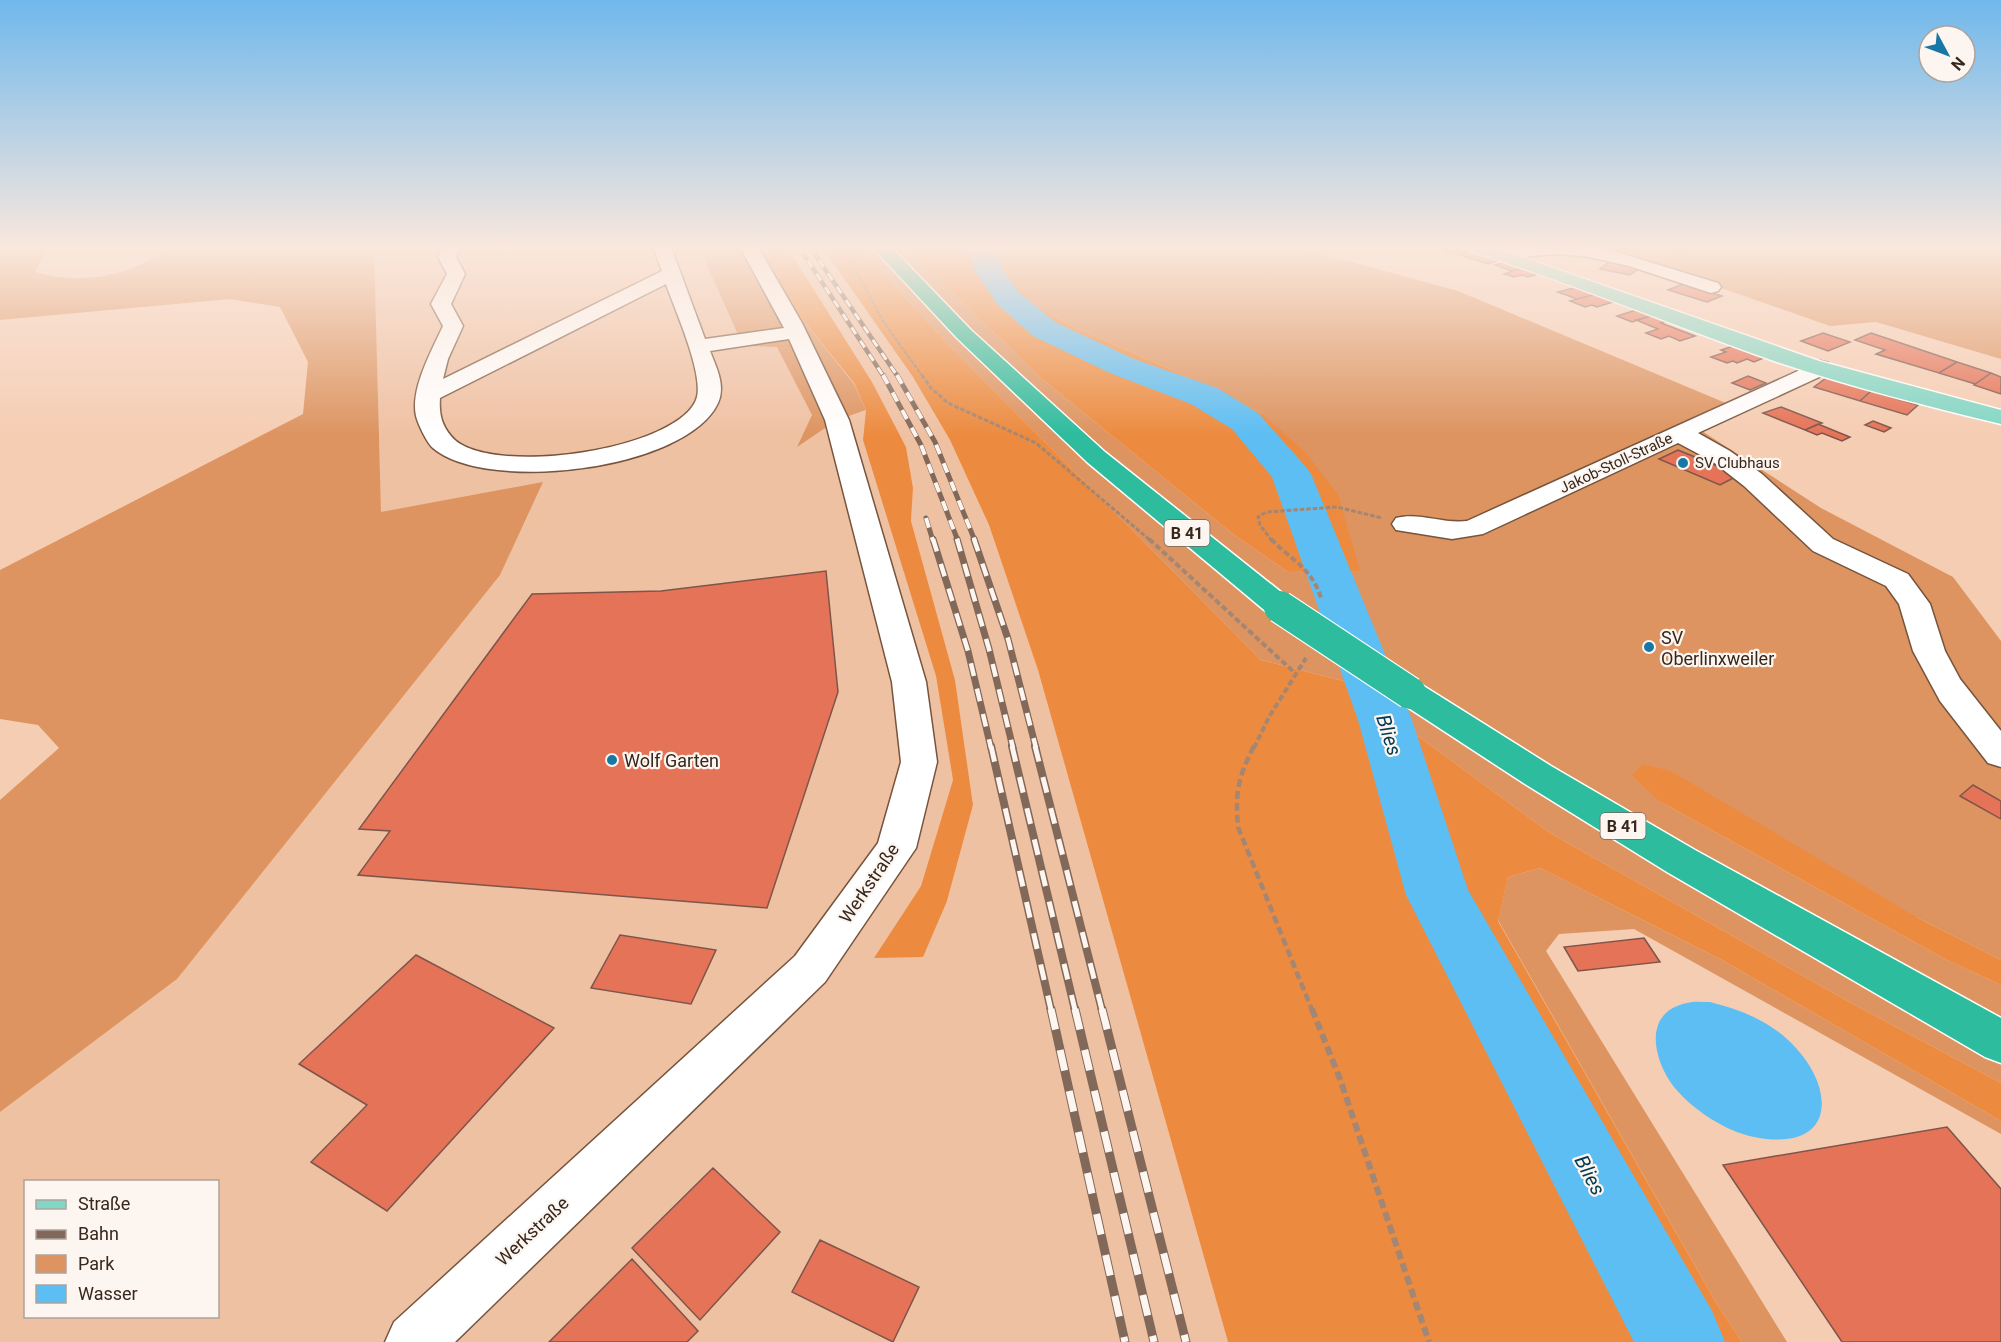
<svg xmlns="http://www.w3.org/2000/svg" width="2001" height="1342" font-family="Roboto,sans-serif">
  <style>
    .built { fill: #efc1a3; fill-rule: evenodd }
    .green { fill: #dd9461 }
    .forest { fill: #ec8b40 }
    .water { fill: #5dbef3 }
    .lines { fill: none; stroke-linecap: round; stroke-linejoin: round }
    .river { fill: #5dbef3; fill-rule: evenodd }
    .building { fill: #e57357; stroke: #7e554b; stroke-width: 1.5 }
    .minor-casing { stroke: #76543d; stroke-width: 3 }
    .major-casing { stroke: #fff; stroke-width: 3 }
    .highway-casing { stroke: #fff; stroke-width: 3 }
    .path-far4 { stroke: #a38673; stroke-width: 2; stroke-dasharray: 4 1.5; stroke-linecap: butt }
    .path-far3 { stroke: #a38673; stroke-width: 3; stroke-dasharray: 4.5 2; stroke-linecap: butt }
    .path-far2 { stroke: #a38673; stroke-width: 4; stroke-dasharray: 6 3; stroke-linecap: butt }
    .path-far1 { stroke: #a38673; stroke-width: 4.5; stroke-dasharray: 8 4; stroke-linecap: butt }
    .path { stroke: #a38673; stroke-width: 6; stroke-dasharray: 9 4.5; stroke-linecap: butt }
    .minor { fill: #fff; fill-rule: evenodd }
    .major { fill: #81d7c5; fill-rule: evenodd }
    .highway { fill: #2dbc9e; fill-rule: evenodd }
    .rail-far4-casing { stroke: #816858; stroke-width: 4.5 }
    .rail-far3-casing { stroke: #816858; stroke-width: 5 }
    .rail-far2-casing { stroke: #816858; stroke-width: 7 }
    .rail-far1-casing { stroke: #816858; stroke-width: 8 }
    .rail-casing { stroke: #816858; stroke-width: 9 }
    .rail-far4 { stroke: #fdf5f0; stroke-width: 3; stroke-dasharray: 8; stroke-linecap: butt }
    .rail-far3 { stroke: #fdf5f0; stroke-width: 4; stroke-dasharray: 10; stroke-linecap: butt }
    .rail-far2 { stroke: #fdf5f0; stroke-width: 4.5; stroke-dasharray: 13; stroke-linecap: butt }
    .rail-far1 { stroke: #fdf5f0; stroke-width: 5; stroke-dasharray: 16; stroke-linecap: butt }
    .rail { stroke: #fdf5f0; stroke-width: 7; stroke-dasharray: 21; stroke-linecap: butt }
    .highway-bridge-casing { stroke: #fff; stroke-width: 34; stroke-linecap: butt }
    .highway-bridge { stroke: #2dbc9e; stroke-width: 32 }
    .poi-dot { fill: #1778a5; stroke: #fdf5f0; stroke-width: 2 }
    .labels { text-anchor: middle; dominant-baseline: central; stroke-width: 4.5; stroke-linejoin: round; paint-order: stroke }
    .far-street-label { font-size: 15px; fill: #37281e; stroke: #fdf5f0 }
    .far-poi-label { font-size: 15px; fill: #37281e; stroke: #fdf5f0; text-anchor: start }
    .shield { fill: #fdf5f0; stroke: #72665d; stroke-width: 1.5 }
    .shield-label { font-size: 16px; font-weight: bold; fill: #37281e }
    .poi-label { font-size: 18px; fill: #37281e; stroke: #fdf5f0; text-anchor: start }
    .street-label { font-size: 18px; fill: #37281e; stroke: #fdf5f0 }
    .water-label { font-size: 20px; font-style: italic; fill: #003a54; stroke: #fdf5f0 }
  </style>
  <rect width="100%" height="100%" fill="#f5cdb3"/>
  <!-- built -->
  <path class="built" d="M374 247H699L743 345 777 346 812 415 798 445 837 420 866 410 863 440 936 676 953 780 921 886 875 957 947 901 973 805 955 680 911 521 913 488 906 447 872 382 787 247H822L913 377 950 440 989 525 1038 670 1228 1342H0V1112L177 979 542 483 381 513ZM26 1182H218V1316H26Z"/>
  <!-- green -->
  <path class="green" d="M0 247H48L35 272C83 286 131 276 171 247H374L381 512 543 482 500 575 177 979 0 1112V800L59 748 38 725 0 719V570L303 414 308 362 280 307 230 299 0 320Z
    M699 247H760L791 305 854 384 866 410 837 420 797 447 812 415 777 347 743 346Z
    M860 247H905L1041 378 1233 534 1288 572 1360 571 1261 413 1168 368 1074 327 1034 304 1006 270 996 247H1297L1458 291 1728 404 1688 422 1821 508 1953 577 2001 641V960L1918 918 1659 801 1947 960 2001 985V1083L1853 1004 1550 833 1343 681 1261 660 945 341Z
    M1604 247 2001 248V359L1876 322 1830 326Z
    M1540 868 1722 960 2001 1121V1134L1634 929 1559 934 1546 951 1787 1342H1742L1718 1306 1498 920 1508 877Z"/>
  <!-- forest -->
  <path class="forest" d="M760 247H787L872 382 906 447 913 488 911 521 955 680 973 805 947 901 923 957 874 958 921 886 953 780 936 676 863 440 866 410 854 383 791 305Z
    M822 247H860L945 341 1261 660 1343 681 1550 833 1853 1004 2001 1083V1121L1722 960 1540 868 1508 877 1498 921 1718 1306 1742 1342H1228L1038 670 989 525 950 440 913 377Z
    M905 247H996L1006 270 1034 304 1074 327 1168 368 1261 413 1304 451 1338 494 1360 571 1288 572 1233 534 1041 378Z
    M1643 764 1671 771 1918 918 2001 960V985L1947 960 1659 801 1632 775Z"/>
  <!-- water -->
  <path class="water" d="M1710 1002C1738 1009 1765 1019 1787 1039 1837 1084 1839 1154 1754 1137 1725 1131 1693 1110 1674 1087 1653 1060 1642 1012 1687 1003 1694 1001 1703 1002 1710 1002Z"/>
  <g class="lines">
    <!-- river -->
    <path class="river" d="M967 247H995L1003 270 1020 293 1055 322 1134 359 1217 388 1258 413 1305 466 1311 474 1412 720 1468 890 1712 1311 1725 1342H1634L1406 895 1358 720 1272 477 1232 429 1191 404 1110 373 1033 336 998 305 975 271Z"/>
  </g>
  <!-- building -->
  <path class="building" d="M1455 247H1457L1472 251 1460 255 1445 251Z
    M1472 251 1499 260 1488 264 1460 255Z
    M1610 261 1640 268 1630 275 1600 269Z
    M1508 262 1525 267 1512 271 1495 265Z
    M1525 267 1541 273 1528 277 1522 275 1514 277 1504 274Z
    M1683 284 1722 296 1707 302 1668 290Z
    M1577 287 1596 294 1577 299 1558 292Z
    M1596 294 1616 301 1597 307 1592 305 1585 307 1570 301Z
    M1636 310 1651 316 1632 322 1617 316Z
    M1651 316 1666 321 1661 323 1695 336 1680 341 1669 336 1661 339 1646 333 1658 329 1636 320Z
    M1823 333 1850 342 1828 351 1801 341Z
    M1871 333 1957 362 1939 373 1876 354 1885 350 1855 340Z
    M1736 345 1768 356 1754 362 1747 359 1737 363 1733 361 1727 363 1711 357 1726 352 1721 350Z
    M1957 362 1991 373 1975 384 1939 373Z
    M1991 373 2001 377V394L1974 385Z
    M1748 376 1766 383 1750 390 1732 383Z
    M1826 378 1871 391 1860 401 1814 387Z
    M1871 391 1918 405 1907 415 1860 401Z
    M1781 407 1822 423 1805 430 1763 413Z
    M1873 421 1891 428 1884 432 1865 425Z
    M1818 424 1850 437 1842 441 1822 433 1817 435 1805 430Z
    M1678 450 1739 475 1720 485 1659 459Z
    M826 571 838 692 767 908 358 875 390 831 359 829 532 594 661 591Z
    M1973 785 2001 801V819L1960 796Z
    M620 935 716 950 691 1004 591 988Z
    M1644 938 1660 962 1578 971 1564 947Z
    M416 955 554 1028 387 1211 311 1162 367 1105 299 1064Z
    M1947 1127 2001 1189V1342H1842L1723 1165Z
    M713 1168 780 1232 700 1320 632 1248Z
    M820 1240 919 1287 893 1342 792 1292Z
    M632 1259 698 1331 687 1342H549Z"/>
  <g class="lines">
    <!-- minor casing -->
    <g class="minor-casing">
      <path id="minor" d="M443 247H461L456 257 465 274 451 304 463 326 448 359 443 379 662 271 653 247H671L705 339 784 328 740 247H758L802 323 849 420 926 682 937 762 916 848 825 982 455 1342H385L394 1322 795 956 878 843 901 762 892 682 825 420 789 339 710 351C716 367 726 385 718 403 687 470 487 494 433 448 427 443 418 424 416 416 410 389 432 350 443 326L431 304 447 274 438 257ZM666 284C675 310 703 372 697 397 683 450 485 479 451 436 441 424 439 413 440 398Z
        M1523 247H1590L1610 250 1718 283 1721 287 1718 291 1711 293 1629 266 1584 256 1557 254 1531 256 1505 261 1499 260 1496 256 1499 252Z
        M1820 361 1828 363 1831 368 1828 373 1698 433 1730 451 1762 474 1833 539 1908 574 1930 604 1945 651 1960 679 2001 731V767L1988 763 1940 701 1913 651 1899 604 1886 586 1813 551 1744 486 1712 461 1678 443 1483 534 1452 539 1396 530 1392 524 1396 518C1419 512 1443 524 1467 521Z"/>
    </g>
    <!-- major casing -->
    <g class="major-casing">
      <path id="major" d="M1466 247H1493L1819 361 2001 410V424C1926 406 1851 387 1777 362 1674 326 1573 283 1469 251Z"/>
    </g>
    <!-- highway casing -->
    <g class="highway-casing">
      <path id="highway" d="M872 247H891L971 330 1105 452 1291 600 1295 607 1291 614 1280 616 1269 614 1087 462 957 338Z
        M1410 682 1422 685 1551 766 1695 850 2001 1018V1063L1985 1057 1667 872 1525 784 1398 701 1393 693 1398 685Z"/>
    </g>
    <!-- path-far4 -->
    <path class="path-far4" d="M843 247 883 321 923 377
      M1674 255 1686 247"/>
    <!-- path-far3 -->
    <path class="path-far3" d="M922 375 931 388 948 403 1036 443 1151 541
      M1272 541 1260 525 1258 517 1266 512 1337 507 1382 518"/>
    <!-- path-far2 -->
    <path class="path-far2" d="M1149 539 1295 673
      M1271 539C1291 560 1312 568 1321 598
      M1254 748 1269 717 1306 658"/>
    <!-- path-far1 -->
    <path class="path-far1" d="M1254 746C1238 778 1235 791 1238 827L1312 1010"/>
    <!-- path -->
    <path class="path" d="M1312 1009 1340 1079 1429 1342"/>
    <!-- minor -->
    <use href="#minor" class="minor"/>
    <!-- major -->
    <use href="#major" class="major"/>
    <!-- highway -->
    <use href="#highway" class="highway"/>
    <!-- rail-far4 casing -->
    <g class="rail-far4-casing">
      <path id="rail-far4" d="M799 247 884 377
        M810 247 898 377"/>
    </g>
    <!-- rail-far3 casing -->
    <g class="rail-far3-casing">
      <path id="rail-far3" d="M883 375 921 445 958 541
        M897 375 935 442 975 541
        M926 518 933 541"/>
    </g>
    <!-- rail-far2 casing -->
    <g class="rail-far2-casing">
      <path id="rail-far2" d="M933 539 968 651 991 748
        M957 539 989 649 1013 748
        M974 539 1008 639 1036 748"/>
    </g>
    <!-- rail-far1 casing -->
    <g class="rail-far1-casing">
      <path id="rail-far1" d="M991 746 1051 1010
        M1012 746 1075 1010
        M1035 746 1102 1010"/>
    </g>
    <!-- rail casing -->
    <g class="rail-casing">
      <path id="rail" d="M1051 1009 1125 1342
        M1075 1009 1154 1342
        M1102 1009 1186 1342"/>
    </g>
    <!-- rail-far4 -->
    <use href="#rail-far4" class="rail-far4"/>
    <!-- rail-far3 -->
    <use href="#rail-far3" class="rail-far3"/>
    <!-- rail-far2 -->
    <use href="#rail-far2" class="rail-far2"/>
    <!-- rail-far1 -->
    <use href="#rail-far1" class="rail-far1"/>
    <!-- rail -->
    <use href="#rail" class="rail"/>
    <!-- highway-bridge casing -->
    <g class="highway-bridge-casing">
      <path id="highway-bridge" d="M1280 607 1410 693"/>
    </g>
    <!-- highway-bridge -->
    <use href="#highway-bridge" class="highway-bridge"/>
  </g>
  <!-- sky -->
  <linearGradient id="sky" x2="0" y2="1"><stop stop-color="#70b8ec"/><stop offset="0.57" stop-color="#fae8dd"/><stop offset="1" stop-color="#fae8dd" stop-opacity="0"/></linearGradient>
  <rect width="2001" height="435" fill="url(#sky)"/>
  <!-- markers -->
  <g class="poi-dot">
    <circle cx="1683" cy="463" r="6"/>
    <circle cx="1649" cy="647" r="6"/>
    <circle cx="612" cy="760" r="6"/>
  </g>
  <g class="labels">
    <!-- far-street labels -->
    <g class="far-street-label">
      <text transform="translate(1616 463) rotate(-25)">Jakob-Stoll-Straße</text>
    </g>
    <!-- far-poi labels -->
    <g class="far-poi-label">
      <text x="1695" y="463">SV Clubhaus</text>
    </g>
    <!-- shield labels -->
    <g class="shield">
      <rect x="1164.5" y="520" width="45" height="26" rx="4.5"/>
      <rect x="1600.5" y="813" width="45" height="26" rx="4.5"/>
    </g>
    <g class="shield-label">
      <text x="1187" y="533">B 41</text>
      <text x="1623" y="826">B 41</text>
    </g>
    <!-- poi labels -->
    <g class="poi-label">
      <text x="1661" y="637">SV<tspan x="1661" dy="21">Oberlinxweiler</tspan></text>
      <text x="624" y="760">Wolf Garten</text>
    </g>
    <!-- street labels -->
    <g class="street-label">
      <text transform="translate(869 883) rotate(-56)">Werkstraße</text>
      <text transform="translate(532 1231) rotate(-43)">Werkstraße</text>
    </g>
    <!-- water labels -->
    <g class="water-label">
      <text transform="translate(1389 735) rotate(72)">Blies</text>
      <text transform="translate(1590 1175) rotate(62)">Blies</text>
    </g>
  </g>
  <!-- legend -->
  <rect x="24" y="1180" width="195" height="138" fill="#fdf5f0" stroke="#aea39c" stroke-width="1.5"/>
  <rect x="36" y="1200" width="30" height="9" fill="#81d7c5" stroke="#aea39c" stroke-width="1.5"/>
  <text x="78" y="1210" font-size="18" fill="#37281e">Straße</text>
  <rect x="36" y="1230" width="30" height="9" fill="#816858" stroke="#aea39c" stroke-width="1.5"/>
  <text x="78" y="1240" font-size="18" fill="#37281e">Bahn</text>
  <rect x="36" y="1255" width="30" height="18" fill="#dd9461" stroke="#aea39c" stroke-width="1.5"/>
  <text x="78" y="1270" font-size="18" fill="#37281e">Park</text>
  <rect x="36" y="1285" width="30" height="18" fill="#5dbef3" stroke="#aea39c" stroke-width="1.5"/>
  <text x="78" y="1300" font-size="18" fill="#37281e">Wasser</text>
  <!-- north arrow -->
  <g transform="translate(1947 54) rotate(131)"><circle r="28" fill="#fdf5f0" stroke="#aea39c" stroke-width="1.5"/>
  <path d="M0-4.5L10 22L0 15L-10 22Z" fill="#1778a5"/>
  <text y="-9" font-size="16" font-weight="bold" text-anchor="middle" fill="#37281e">N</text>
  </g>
</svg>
